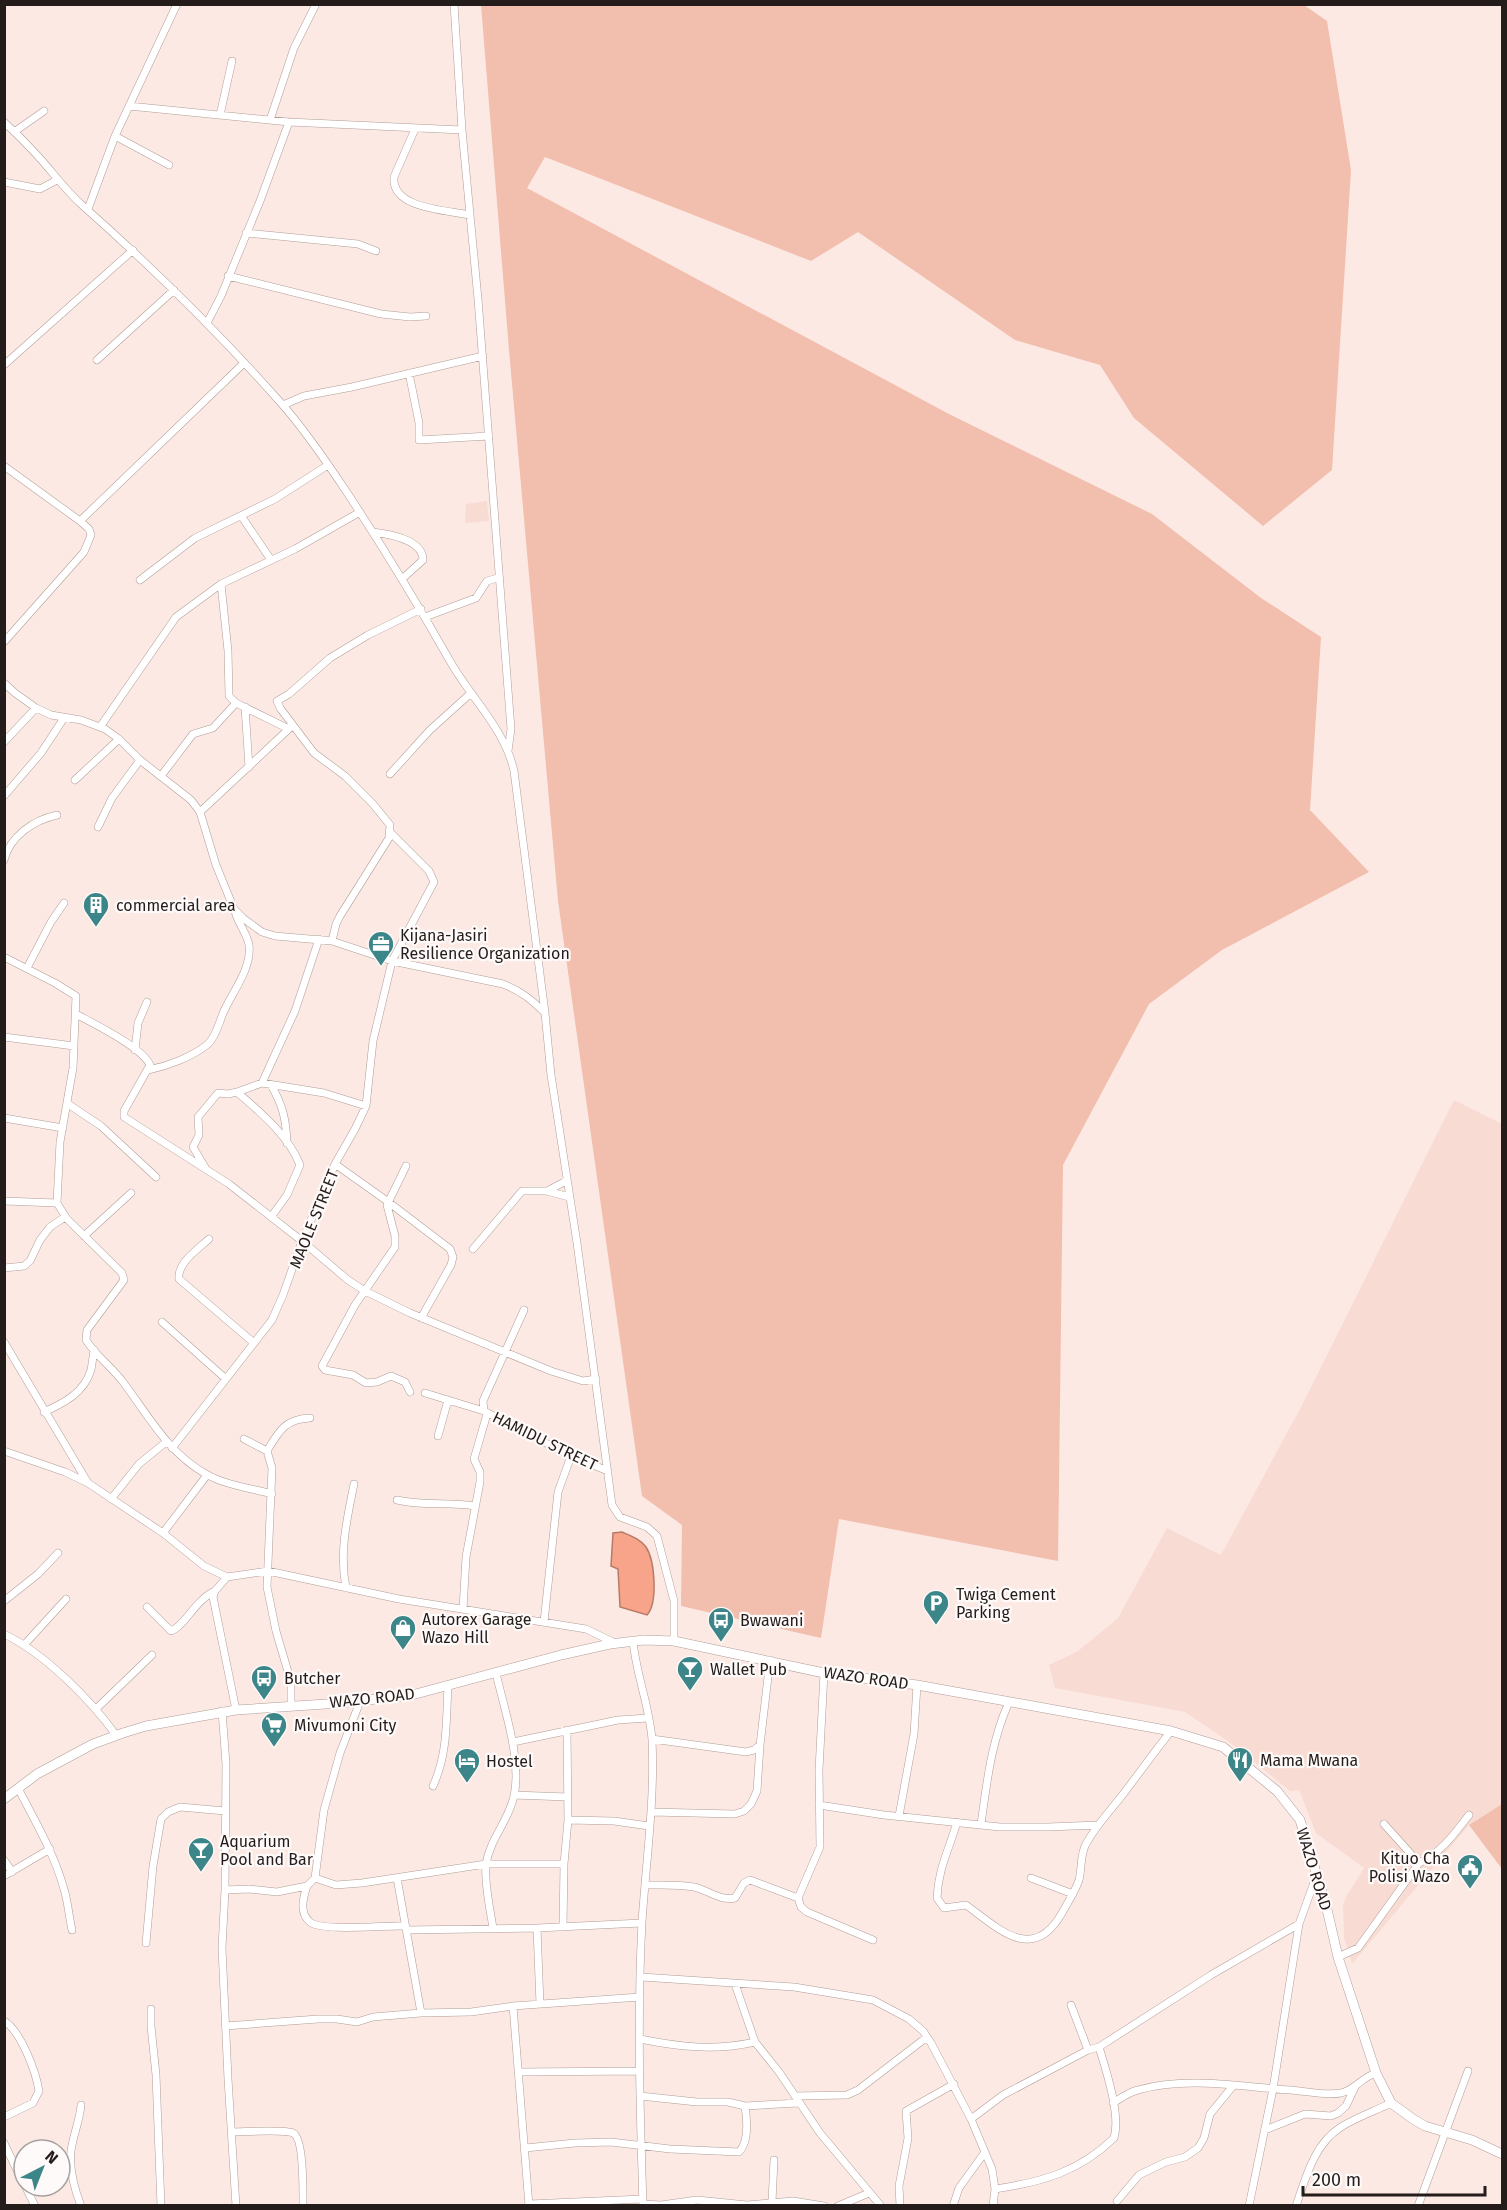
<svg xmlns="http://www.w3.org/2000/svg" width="1507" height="2210" font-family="'Fira Sans',sans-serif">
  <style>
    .built { fill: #f8dcd3 }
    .green { fill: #f2beae }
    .water { fill: #f7a48b; stroke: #b77b69; stroke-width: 1.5 }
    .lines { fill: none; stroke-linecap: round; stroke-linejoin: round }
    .street-casing { stroke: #b09d98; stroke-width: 8 }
    .secondary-casing { stroke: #b09d98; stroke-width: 10 }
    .street { stroke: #fff; stroke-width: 7 }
    .secondary { stroke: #fff; stroke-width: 9 }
    .labels { text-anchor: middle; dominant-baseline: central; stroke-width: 4.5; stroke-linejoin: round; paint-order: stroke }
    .poi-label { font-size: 16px; fill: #231c1a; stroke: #fefaf9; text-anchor: start }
    .street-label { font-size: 16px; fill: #231c1a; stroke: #fefaf9 }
  </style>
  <rect width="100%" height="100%" fill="#fde9e3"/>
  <!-- built -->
  <path class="built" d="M487 501 489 521 465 523 466 504Z
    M1454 1100 1502 1124V1804L1469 1825 1352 1964 1344 1938 1343 1906 1346 1897 1364 1868 1316 1833 1299 1790 1290 1791 1228 1741 1185 1712 1055 1688 1049 1665 1078 1651 1118 1618 1167 1528 1221 1555 1301 1407Z"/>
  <!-- green -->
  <path class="green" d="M1304 5 1327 21 1351 170 1332 470 1263 526 1134 418 1100 365 1015 340 858 232 811 261 545 157 527 188 949 414 1152 514 1261 598 1321 637 1310 810 1369 872 1222 950 1149 1004 1063 1165 1058 1561 839 1519 821 1638 681 1606 682 1525 642 1496 558 901 509 350 481 5Z
    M1502 1804V1869L1469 1825Z"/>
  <!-- water -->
  <path class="water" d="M622 1532C631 1536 640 1539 646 1547 655 1561 658 1603 647 1615L620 1607 618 1569 611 1566 613 1533Z"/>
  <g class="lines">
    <!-- street casing -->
    <g class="street-casing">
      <path id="street" d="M454 4 462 130 478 299 511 729 508 751
        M129 106 289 122 462 130
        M220 115 232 61
        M270 120 294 48 316 4
        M4 122C15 132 26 143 36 154 52 171 64 189 82 205 152 267 219 333 281 403 305 430 326 461 346 491 383 547 417 603 450 661 470 697 505 729 514 771L545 1013 551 1075 577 1243 612 1505 620 1517 647 1527 657 1536 674 1601V1641
        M415 129 394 177C391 209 447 210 470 215
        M14 132 44 111
        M115 136 169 165
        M4 182 40 189 57 180
        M88 209 115 136 177 4
        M246 233 358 244 376 251
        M228 276 381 314 410 317 426 316
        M207 323 221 296 260 201 289 122
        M97 360 174 290
        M4 365 133 250
        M409 373 419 423V440L489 436
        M283 405 304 396 352 387 483 356
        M4 466 80 521
        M242 517 271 560
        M373 532C388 534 423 539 423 560L402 579
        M140 580 195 538 275 499 328 465
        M221 584 228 651 229 696 236 703 289 729
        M425 617 476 598 487 581 498 578
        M4 642 84 552 91 535 89 529 80 521 244 363
        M4 683 15 693 36 708 51 715 81 720 105 729 119 739 140 760 191 800 200 812 216 865 234 909 244 919 262 932 275 936 332 941 392 961 503 984C521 991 532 1000 545 1013
        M245 707 249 767
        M100 727 176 617 221 584 295 549 360 512
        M4 742 36 708
        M390 774 430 730 471 693
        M161 776 193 734 213 728 236 703
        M75 780 119 739
        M4 796 41 753 64 718
        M200 812 292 726
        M98 827 112 798 140 760
        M4 860C10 836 34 820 57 815
        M332 941 336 924 340 916 389 838 390 825 373 804 345 776 314 753 280 708 277 701 289 694 330 658 368 635 421 609
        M4 957 55 983 76 996 73 1068 60 1142 57 1203 67 1219 122 1273 124 1280 87 1330 86 1340C96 1356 112 1367 123 1382 148 1415 168 1453 206 1474 225 1485 250 1488 272 1494
        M27 968 51 922 64 903
        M76 1014C94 1024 142 1047 150 1065L124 1111V1117L229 1184 302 1241 348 1280 365 1291 410 1313 551 1371 583 1381 596 1379
        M4 1037 74 1046
        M135 1050 138 1023 147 1002
        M148 1070C168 1066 192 1057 208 1044 217 1035 219 1022 224 1011 233 991 252 968 249 945 247 933 238 924 235 911
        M262 1083 295 1011 319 939
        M271 1085C283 1106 286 1119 287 1143
        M68 1104 101 1126 156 1177
        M4 1118 63 1128
        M335 1164 387 1201 450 1249 453 1257 451 1265 421 1318
        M406 1166 387 1205 395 1236V1247L355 1305 322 1366 325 1370 353 1375 366 1383 377 1382 391 1376 405 1382 410 1392
        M206 1169 193 1147 199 1135 198 1117 218 1093 228 1094 237 1092
        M547 1191 566 1181
        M4 1201 57 1203
        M271 1217 287 1195 300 1165C289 1136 260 1112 237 1092L262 1083 324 1093 366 1106
        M84 1236 131 1193
        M209 1239C198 1249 177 1263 179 1279L254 1343
        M473 1249 522 1191H547L569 1197
        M4 1268 24 1266 30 1261 40 1240 50 1227 65 1217
        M524 1310 483 1401 484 1411 571 1456 608 1471
        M162 1322 226 1379
        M4 1342 88 1483
        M425 1393 484 1411
        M44 1412C64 1403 84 1393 91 1370 92 1364 93 1357 94 1350
        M438 1436 448 1400
        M244 1439 267 1451 272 1468 267 1587 276 1631 291 1682V1705
        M172 1448 272 1320 283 1295 302 1241 335 1164 355 1129 366 1106 373 1041 392 961 434 882 429 871 391 833
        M4 1451 65 1472 88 1483 163 1533 204 1566 227 1577 268 1571 399 1599 586 1629 615 1643
        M267 1451C279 1431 285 1419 310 1418
        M111 1499 139 1464 166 1442
        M397 1500C423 1506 449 1502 475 1506
        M163 1533 207 1475
        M227 1577 215 1591 213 1597 236 1710
        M346 1588C339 1552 347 1519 354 1484
        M4 1601 38 1574 58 1553
        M147 1607 171 1631C185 1626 195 1600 215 1591
        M463 1609 466 1557 480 1482V1472L474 1459 487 1414
        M544 1622 558 1492 571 1456
        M4 1634C44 1653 90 1699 116 1735
        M633 1641C636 1674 650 1708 652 1740 655 1800 646 1862 642 1922 637 2016 640 2111 643 2206
        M25 1644 66 1599
        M824 1673 819 1770 820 1847 798 1898 801 1907 807 1912 873 1940
        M96 1709 152 1655
        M222 1711 226 1764 225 1890 222 1948 228 2079 236 2206
        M652 1739 746 1752 754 1750 760 1745
        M513 1742 618 1720 648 1718
        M433 1786C448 1753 446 1721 448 1686
        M18 1788C35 1821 54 1853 64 1889 68 1902 69 1917 72 1930
        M514 1795 567 1797
        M819 1805 884 1815 1000 1827H1048L1098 1825
        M651 1812 735 1814 744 1811 751 1804 757 1791 760 1745 770 1660
        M899 1816 914 1734 917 1685
        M568 1820 614 1821 649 1826
        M957 1822C949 1850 938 1869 937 1898L944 1908 966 1905C999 1929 1033 1964 1062 1913 1068 1902 1075 1892 1079 1880 1082 1869 1080 1854 1086 1844 1096 1825 1111 1810 1124 1793 1140 1772 1155 1751 1171 1731
        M981 1824C987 1782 991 1742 1009 1702
        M1384 1824 1419 1863
        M4 1860 12 1872
        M4 1876 50 1849
        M315 1878 324 1810 340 1753 361 1699
        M397 1878 421 2013
        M1031 1878 1073 1894
        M646 1885C661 1885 678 1884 694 1887 708 1890 719 1901 735 1898L744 1883 750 1880 798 1898
        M307 1886C303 1898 299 1913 310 1922 322 1932 386 1925 405 1926
        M225 1890 249 1889 277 1892 307 1886 315 1878 336 1885 362 1883 486 1864H564
        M563 1927 564 1864 568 1820 567 1730
        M493 1928C490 1909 484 1882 486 1864 490 1839 509 1820 514 1796 522 1759 504 1709 496 1673
        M537 1928 540 2004
        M407 1930 537 1928 642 1923
        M146 1943 153 1866 161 1819 168 1812 180 1807 225 1811
        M1338 1957 1358 1948 1419 1863C1441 1853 1455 1833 1469 1815
        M641 1977 794 1987 873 2000 909 2019 923 2031 931 2043 971 2119 992 2169 995 2189 993 2206
        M735 1984 755 2042 779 2072 820 2133 881 2206
        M1071 2005 1088 2050
        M513 2006 529 2206
        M151 2009V2026L156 2075 161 2206
        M4 2021C21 2031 36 2072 39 2091L33 2103 4 2117
        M225 2026 318 2019H337L357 2022 373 2017 421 2013 471 2012 513 2006 640 1997
        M640 2039C679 2047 716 2051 755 2042
        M519 2072 640 2071
        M640 2096 697 2102H728L745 2106 798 2103
        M795 2096 847 2095 858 2090 927 2037
        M1113 2103C1121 2098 1129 2092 1138 2090 1187 2076 1241 2087 1290 2090 1307 2091 1324 2096 1341 2093 1355 2090 1362 2077 1376 2073
        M971 2119 1003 2095 1088 2050 1099 2047 1211 1975 1299 1924
        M1265 2130 1305 2114 1331 2116 1338 2113 1346 2106 1355 2087
        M232 2132C244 2132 285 2129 293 2133 304 2138 303 2193 303 2206
        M4 2143 24 2185
        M525 2148 575 2143 611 2142 670 2149 739 2152C749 2142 747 2119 745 2106
        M25 2186 35 2206
        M995 2189C1042 2182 1079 2172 1114 2138 1121 2115 1106 2070 1099 2047
        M1117 2201 1139 2175 1166 2162 1185 2157 1198 2148 1204 2138 1210 2114 1233 2086
        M772 2202 774 2160
        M529 2204 643 2199
        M643 2204 661 2205 697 2200 747 2205 793 2201 824 2206
        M81 2206C74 2188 69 2170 71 2151 73 2135 80 2120 81 2105
        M838 2206 869 2193
        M900 2206 899 2186 908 2138 906 2111 954 2084
        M953 2206 959 2188 985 2152
        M1249 2206 1273 2089 1299 1924 1317 1874
        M1296 2206C1306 2177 1314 2144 1341 2127 1357 2117 1375 2111 1391 2103
        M1418 2206 1468 2071"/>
    </g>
    <!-- secondary casing -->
    <g class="secondary-casing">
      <path id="secondary" d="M4 1799 37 1774 93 1744 123 1733 146 1726 236 1710 341 1703 412 1695 561 1655 610 1644 644 1640 674 1641 824 1673 917 1685 1171 1731 1223 1747 1277 1791 1300 1820 1326 1905 1338 1957 1376 2073 1391 2103 1413 2119 1425 2126 1472 2140 1502 2154"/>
    </g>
    <!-- street -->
    <use href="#street" class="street"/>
    <!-- secondary -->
    <use href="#secondary" class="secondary"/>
  </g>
  <!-- icons -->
  <defs>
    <g id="building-pin" transform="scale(1.35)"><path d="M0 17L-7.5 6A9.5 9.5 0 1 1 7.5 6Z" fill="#3c8588" stroke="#fefaf9"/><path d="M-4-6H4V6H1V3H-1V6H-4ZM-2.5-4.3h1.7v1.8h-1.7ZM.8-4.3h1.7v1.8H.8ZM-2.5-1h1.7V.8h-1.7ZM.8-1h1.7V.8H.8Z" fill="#fff"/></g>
    <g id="office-pin" transform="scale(1.35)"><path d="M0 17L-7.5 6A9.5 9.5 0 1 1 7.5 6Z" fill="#3c8588" stroke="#fefaf9"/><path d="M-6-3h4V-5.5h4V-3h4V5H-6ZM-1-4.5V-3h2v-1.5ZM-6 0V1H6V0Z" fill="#fff"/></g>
    <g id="parking-pin" transform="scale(1.35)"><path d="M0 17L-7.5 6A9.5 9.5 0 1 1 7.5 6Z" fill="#3c8588" stroke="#fefaf9"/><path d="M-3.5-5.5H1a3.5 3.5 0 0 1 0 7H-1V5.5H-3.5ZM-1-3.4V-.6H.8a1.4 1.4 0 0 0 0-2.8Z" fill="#fff"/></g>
    <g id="bus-pin" transform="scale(1.35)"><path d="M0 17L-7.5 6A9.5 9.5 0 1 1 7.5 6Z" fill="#3c8588" stroke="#fefaf9"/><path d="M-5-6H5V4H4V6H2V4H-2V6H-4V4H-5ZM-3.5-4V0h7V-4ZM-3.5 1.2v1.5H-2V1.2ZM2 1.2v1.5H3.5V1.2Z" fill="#fff"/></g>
    <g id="shop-pin" transform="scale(1.35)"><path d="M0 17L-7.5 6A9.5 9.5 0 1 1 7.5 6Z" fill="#3c8588" stroke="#fefaf9"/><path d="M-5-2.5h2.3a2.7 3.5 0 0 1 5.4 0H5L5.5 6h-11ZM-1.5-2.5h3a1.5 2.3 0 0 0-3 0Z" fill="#fff"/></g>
    <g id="bar-pin" transform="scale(1.35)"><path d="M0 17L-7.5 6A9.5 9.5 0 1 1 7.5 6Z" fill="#3c8588" stroke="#fefaf9"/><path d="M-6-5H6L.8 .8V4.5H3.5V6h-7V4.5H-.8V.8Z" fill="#fff"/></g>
    <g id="supermarket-pin" transform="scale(1.35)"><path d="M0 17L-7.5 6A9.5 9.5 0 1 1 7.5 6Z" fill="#3c8588" stroke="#fefaf9"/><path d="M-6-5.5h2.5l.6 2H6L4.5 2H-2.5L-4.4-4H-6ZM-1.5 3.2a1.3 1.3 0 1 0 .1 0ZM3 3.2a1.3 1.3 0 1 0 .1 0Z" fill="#fff"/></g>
    <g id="restaurant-pin" transform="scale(1.35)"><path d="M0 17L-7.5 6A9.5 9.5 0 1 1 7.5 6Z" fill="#3c8588" stroke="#fefaf9"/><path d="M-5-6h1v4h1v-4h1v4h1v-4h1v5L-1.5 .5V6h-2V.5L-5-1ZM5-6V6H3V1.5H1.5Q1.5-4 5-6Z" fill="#fff"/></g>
    <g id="hotel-pin" transform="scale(1.35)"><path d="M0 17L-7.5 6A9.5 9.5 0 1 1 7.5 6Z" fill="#3c8588" stroke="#fefaf9"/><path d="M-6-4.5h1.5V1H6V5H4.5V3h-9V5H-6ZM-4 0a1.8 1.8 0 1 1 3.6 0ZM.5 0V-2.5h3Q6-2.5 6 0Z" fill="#fff"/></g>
    <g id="civic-pin" transform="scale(1.35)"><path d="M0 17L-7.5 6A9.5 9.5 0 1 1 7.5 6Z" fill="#3c8588" stroke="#fefaf9"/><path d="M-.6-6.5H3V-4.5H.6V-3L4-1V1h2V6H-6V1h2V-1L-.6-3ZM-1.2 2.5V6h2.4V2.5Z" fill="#fff"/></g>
  </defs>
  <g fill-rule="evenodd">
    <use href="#building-pin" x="96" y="905"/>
    <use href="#office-pin" x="381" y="944"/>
    <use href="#parking-pin" x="936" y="1603"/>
    <use href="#bus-pin" x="721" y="1620"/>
    <use href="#shop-pin" x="403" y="1628"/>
    <use href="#bar-pin" x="690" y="1669"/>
    <use href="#bus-pin" x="264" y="1678"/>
    <use href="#supermarket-pin" x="274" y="1725"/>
    <use href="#restaurant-pin" x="1240" y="1760"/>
    <use href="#hotel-pin" x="467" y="1761"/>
    <use href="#bar-pin" x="201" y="1850"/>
    <use href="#civic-pin" x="1470" y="1867"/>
  </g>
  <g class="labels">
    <!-- poi labels -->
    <g class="poi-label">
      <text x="116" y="905">commercial area</text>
      <text x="400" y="935">Kijana-Jasiri<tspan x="400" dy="18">Resilience Organization</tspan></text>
      <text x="956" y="1594">Twiga Cement<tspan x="956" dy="18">Parking</tspan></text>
      <text x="422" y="1619">Autorex Garage<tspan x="422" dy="18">Wazo Hill</tspan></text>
      <text x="740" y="1620">Bwawani</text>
      <text x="710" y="1669">Wallet Pub</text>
      <text x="284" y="1678">Butcher</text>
      <text x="294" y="1725">Mivumoni City</text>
      <text x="1260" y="1760">Mama Mwana</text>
      <text x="486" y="1761">Hostel</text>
      <text x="220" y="1841">Aquarium<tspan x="220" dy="18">Pool and Bar</tspan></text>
      <text x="1450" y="1858" text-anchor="end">Kituo Cha<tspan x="1450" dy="18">Polisi Wazo</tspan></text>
    </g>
    <!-- street labels -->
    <g class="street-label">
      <text transform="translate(314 1219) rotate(-68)">MAOLE STREET</text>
      <text transform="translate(545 1441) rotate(26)">HAMIDU STREET</text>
      <text transform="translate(866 1678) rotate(8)">WAZO ROAD</text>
      <text transform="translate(372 1698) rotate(-6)">WAZO ROAD</text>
      <text transform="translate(1314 1869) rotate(73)">WAZO ROAD</text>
    </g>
  </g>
  <!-- border -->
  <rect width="1507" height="2210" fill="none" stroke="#231c1a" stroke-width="12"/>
  <!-- north arrow -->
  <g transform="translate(42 2168) rotate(42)"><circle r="28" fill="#fefaf9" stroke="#a6a1a0" stroke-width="1.5"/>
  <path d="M0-4.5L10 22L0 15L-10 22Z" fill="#3c8588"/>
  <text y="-9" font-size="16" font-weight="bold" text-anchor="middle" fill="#231c1a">N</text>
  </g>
  <!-- scale -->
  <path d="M1303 2186v9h182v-9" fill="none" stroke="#231c1a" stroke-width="3"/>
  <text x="1312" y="2186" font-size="18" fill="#231c1a" stroke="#fefaf9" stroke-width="4.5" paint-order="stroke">200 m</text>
</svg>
